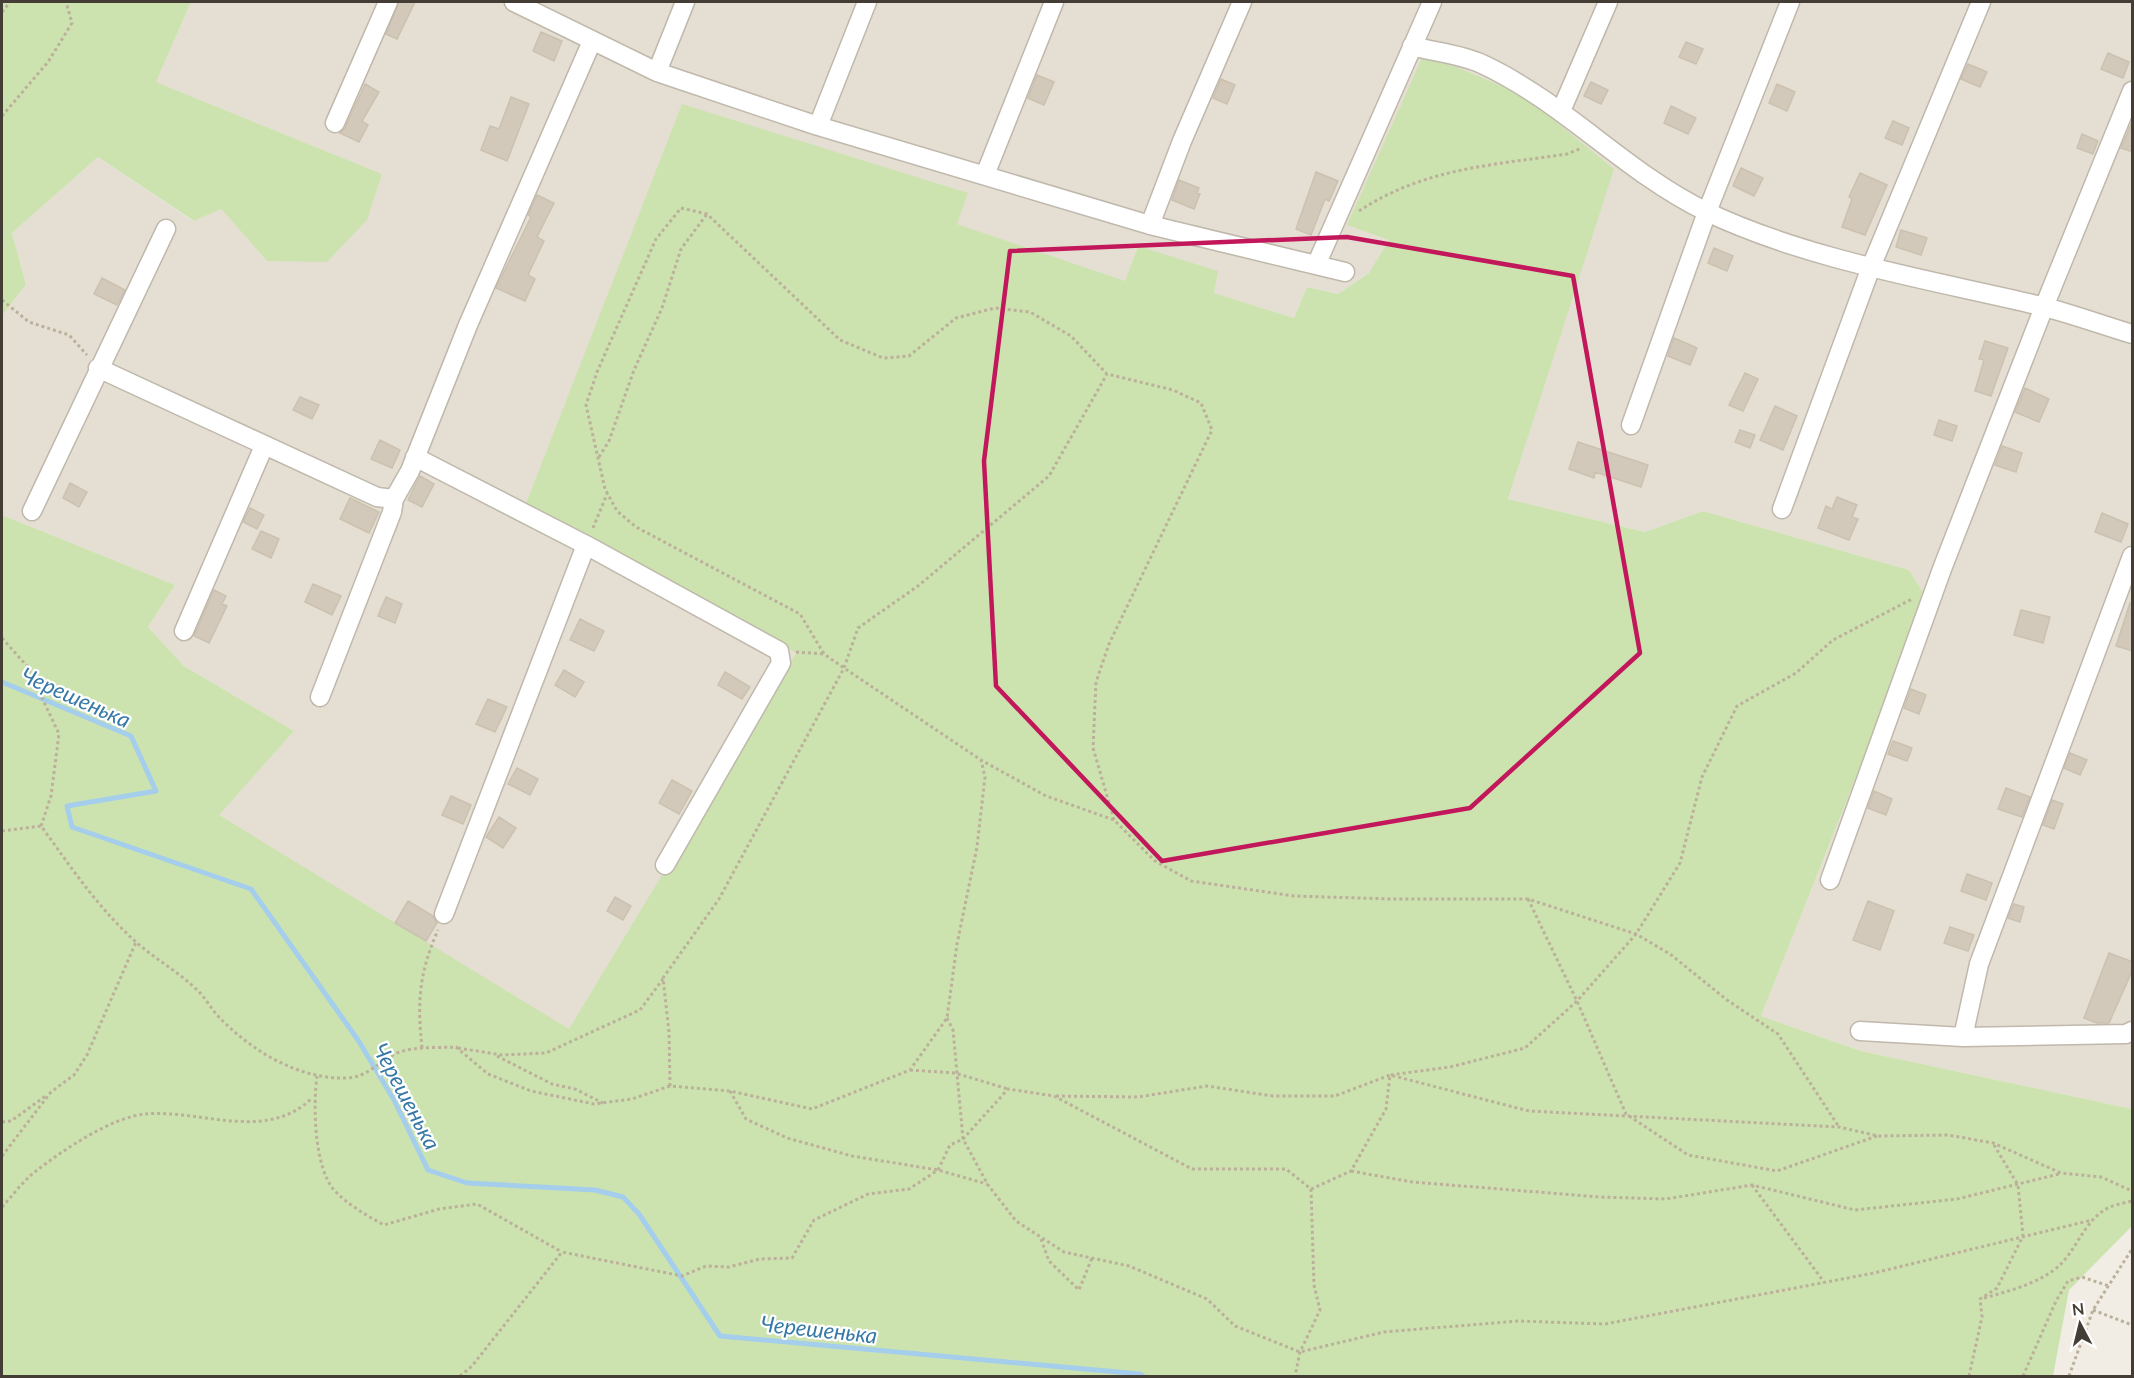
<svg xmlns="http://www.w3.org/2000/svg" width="2134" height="1378" font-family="Lato,sans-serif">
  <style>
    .residential { fill: #e5dfd3 }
    .green { fill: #cce3b0 }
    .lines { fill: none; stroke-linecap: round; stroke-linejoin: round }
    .stream { stroke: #a4ceeb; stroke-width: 5 }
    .building { fill: #d2c9bb; stroke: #ccc1af; stroke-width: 1.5 }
    .minor-casing { stroke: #bfb8ab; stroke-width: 21 }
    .path { stroke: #bcb09a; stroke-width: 3; stroke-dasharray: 3 3; stroke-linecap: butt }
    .minor { stroke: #fff; stroke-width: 18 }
    .marked { fill: none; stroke: #c2185b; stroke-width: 4.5; stroke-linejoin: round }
    .labels { text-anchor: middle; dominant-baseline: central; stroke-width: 4.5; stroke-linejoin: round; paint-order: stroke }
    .water-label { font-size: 22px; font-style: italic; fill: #3678a7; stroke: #fff }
  </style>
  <rect width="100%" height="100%" fill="#f1ede5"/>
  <!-- residential -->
  <path class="residential" d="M191 2H2132V1109L1861 1051 1761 1016 1927 599 1909 570 1703 511 1645 532 1508 499 1597 218 1369 273 1338 294 1307 287 1294 318 1213 293 1138 246 1125 282 956 224 967 193 525 506 796 653 569 1030 218 815 294 731 184 666 148 627 175 585 2 515V316L26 283 12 233 98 157 193 221 221 209 267 261 381 174 156 82Z"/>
  <!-- green -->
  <path class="green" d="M2 2H191L156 82 382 174 367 220 327 262 267 261 221 209 194 221 98 157 12 233 26 284 2 316Z
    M1422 58 1454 66 1523 95 1614 169 1508 499 1645 532 1703 511 1909 570 1927 599 1761 1016 1861 1051 2132 1109V1226L2069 1290 2053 1376H2V515L175 585 148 627 184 666 294 731 219 815 569 1029 796 653 525 506 682 104 968 193 957 224 1125 281 1138 246 1218 271 1214 293 1294 318 1307 287 1338 294 1369 273 1389 240 1347 225Z"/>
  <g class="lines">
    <!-- stream -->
    <path class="stream" d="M2 682 131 736 156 791 67 806 72 827 251 889 358 1040 394 1100 428 1170 467 1183 595 1190 623 1197 639 1214 720 1336 1140 1374 1143 1376"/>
  </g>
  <!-- building -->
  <path class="building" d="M399 2H415L397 39 386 34Z
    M541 32 562 41 554 61 533 51Z
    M1686 42 1703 49 1696 64 1679 57Z
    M2108 53 2129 62 2123 78 2101 69Z
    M1968 64 1987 72 1980 87 1961 79Z
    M1037 75 1054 82 1044 105 1028 98Z
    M1221 79 1235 85 1227 104 1213 98Z
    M1591 82 1608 90 1601 104 1584 96Z
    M365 84 379 92 362 121 368 125 359 142 340 133 345 128Z
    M1777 84 1795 92 1787 111 1769 103Z
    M511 97 529 104 507 161 481 150 490 126 499 129Z
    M1671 106 1696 118 1688 134 1664 123Z
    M2133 120V152L2121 148Z
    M1893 121 1909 128 1902 145 1885 138Z
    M2082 134 2098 141 2093 154 2077 148Z
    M1741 168 1763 178 1754 196 1733 186Z
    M1316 172 1338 181 1329 201 1325 199 1311 235 1296 229Z
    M1860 173 1887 185 1865 235 1842 227 1852 199 1849 197Z
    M1179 180 1199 188 1197 193 1200 194 1194 209 1172 200Z
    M537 195 554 203 537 237 544 241 528 275 535 279 525 301 496 288 531 217 528 215Z
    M1901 230 1927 238 1921 255 1896 247Z
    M1714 248 1733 256 1727 271 1708 263Z
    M102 278 125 290 117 305 94 294Z
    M1674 338 1697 348 1690 365 1668 356Z
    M1985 341 2008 348 1991 396 1975 391 1984 360 1979 359Z
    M1745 373 1758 379 1743 411 1729 405Z
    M2025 388 2049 399 2039 422 2015 412Z
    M300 397 319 405 312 419 293 410Z
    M1775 406 1797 416 1783 450 1760 440Z
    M1939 420 1957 426 1952 441 1934 435Z
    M1740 430 1755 435 1750 448 1735 442Z
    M380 440 400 450 392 468 371 459Z
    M1578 442 1648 465 1641 487 1595 472 1594 478 1569 469Z
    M2002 446 2022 453 2016 472 1995 465Z
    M420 476 434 484 422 507 408 500Z
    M70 483 87 492 79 507 63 498Z
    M1837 497 1857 505 1852 517 1858 519 1849 540 1818 528 1826 506 1832 509Z
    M350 498 379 512 369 533 340 519Z
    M250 508 264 515 257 529 243 522Z
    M2102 513 2128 524 2121 542 2095 532Z
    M261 531 279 539 271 558 252 549Z
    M313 584 341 596 332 615 305 602Z
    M214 590 226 596 222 604 227 606 209 643 194 636Z
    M386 597 402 604 395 623 378 616Z
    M2130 603 2133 604V651L2116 646Z
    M2021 610 2050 617 2043 643 2014 635Z
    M580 619 604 631 594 651 570 640Z
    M564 670 584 682 575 697 555 685Z
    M725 672 750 687 742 699 718 685Z
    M1911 689 1926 695 1919 714 1904 708Z
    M488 699 507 707 495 732 476 724Z
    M1893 741 1912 748 1907 761 1888 754Z
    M2070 753 2087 760 2080 775 2064 768Z
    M517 768 538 779 530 795 508 784Z
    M672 780 692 791 679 814 659 803Z
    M2006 788 2030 797 2022 817 1998 809Z
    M1874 791 1892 799 1886 815 1868 808Z
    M451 796 471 805 463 824 442 815Z
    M2052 800 2063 804 2054 829 2043 825Z
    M499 817 516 828 503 848 486 837Z
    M1967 874 1992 883 1986 900 1961 891Z
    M615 897 631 906 623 920 607 911Z
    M408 901 433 916 437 923 426 941 395 923Z
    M1868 901 1894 911 1880 950 1853 940Z
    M2014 904 2024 907 2020 922 2008 918Z
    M1950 927 1974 935 1968 951 1944 943Z
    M2109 953 2133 962V969L2109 1023H2097L2084 1018Z"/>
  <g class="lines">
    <!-- minor casing -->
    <g class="minor-casing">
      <path id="minor" d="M514 2 657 72 818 126 1150 225 1345 272
        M1412 46C1434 52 1461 54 1482 64 1564 102 1625 172 1705 211 1807 260 1932 280 2041 306 2072 314 2102 325 2132 334
        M657 72 685 2
        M1561 111 1608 2
        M335 123 388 2
        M818 126 867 2
        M985 175 1054 2
        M1150 225 1182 141 1242 2
        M1317 263 1432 2
        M98 368 377 497 394 499 410 471 468 325 592 41
        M1631 425 1707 212 1790 2
        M415 457 586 545 779 651 781 663 665 865
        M1782 509 1871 267 1981 2
        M32 511 166 229
        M184 631 264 446
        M320 697 392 512 394 499
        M1830 880 1942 569 2044 307 2132 91
        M444 914 586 545
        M1860 1031 1963 1037 2126 1034 2132 1031
        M1963 1037 1979 964 2132 556"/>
    </g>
    <!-- path -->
    <path class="path" d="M2 12 10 2
      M2 116 48 62 72 23 66 2
      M1359 211C1424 168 1493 165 1567 154L1582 148
      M2 300 29 322 69 335 87 355
      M599 457 609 441 634 370 662 308 681 249 707 214
      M593 528 607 494
      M2 638 27 666 59 734 51 796 41 826
      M796 652 824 654
      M1114 820 1093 748 1096 682 1109 644 1212 430 1201 403 1173 390 1107 374 1071 336 1030 312 995 308 956 318 909 356 883 358 840 340 707 214 681 208 656 239 597 372 586 405 605 489 617 511 636 527 800 614 824 654 844 668 981 760 1046 796 1114 820 1155 861 1191 881 1294 896 1391 899H1528L1636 934 1670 954 1727 1000 1778 1034 1839 1127
      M2 831 41 826C71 867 98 908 136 942 155 959 179 972 197 990 205 997 210 1007 217 1015 249 1049 296 1079 345 1078 367 1078 378 1062 397 1053 415 1046 437 1048 456 1047L488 1074 531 1091 594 1104 632 1099 670 1086 730 1091 812 1109 910 1070 947 1018 957 944 977 847 985 777 981 760
      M1528 899 1577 1001 1626 1114 1688 1155 1777 1171 1877 1136
      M947 1018 953 1030 963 1139 988 1185 1016 1221 1064 1252 1129 1266 1207 1299 1235 1326 1300 1352 1384 1332 1518 1321 1605 1324 1874 1273 2092 1220
      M422 1048C417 1002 419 973 438 930
      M458 1048 502 1055 546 1053 640 1010 663 979
      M497 1056 552 1084 575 1089 603 1103
      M910 1070 955 1073 1008 1089
      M317 1076C313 1104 314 1167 334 1190 348 1205 366 1215 384 1225L439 1209 477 1204 562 1252
      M670 1086 669 1032 663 978 719 899 844 668 858 628 918 586 1049 476 1107 374
      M730 1091 746 1119 787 1138 852 1156 938 1170 987 1184
      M1056 1096 1138 1097 1207 1086 1273 1096H1335L1390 1075 1529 1111 1839 1127 1878 1136 1948 1135 1993 1143 2061 1173 2101 1177 2132 1191
      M2 1122 11 1121 47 1095
      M2 1156 51 1092 74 1075 87 1055 136 942
      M1351 1171 1412 1182 1600 1197 1666 1199 1752 1185 1855 1210 1957 1199 2059 1174
      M1752 1185 1824 1282
      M1311 1189 1351 1171 1386 1109 1390 1075 1450 1067 1525 1048 1577 1001 1636 934 1680 863 1702 777 1737 706 1796 673 1833 640 1912 599
      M2 1207C13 1195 23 1181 36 1171 63 1150 112 1117 145 1114 201 1109 266 1143 312 1098
      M1041 1239 1049 1261 1079 1290 1092 1258
      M1984 1298C2009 1291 2033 1285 2054 1270 2077 1253 2083 1219 2110 1207 2117 1204 2125 1203 2132 1201
      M2093 1310 2132 1325
      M460 1376 472 1366 562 1252 682 1276 706 1266 729 1267 760 1259 792 1258 814 1220 868 1194 909 1189 938 1170 950 1145 963 1139 1008 1089 1054 1096 1192 1169H1286L1311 1189 1314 1285 1320 1310 1300 1352 1295 1376
      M1969 1376 1982 1317 1980 1299 1997 1288 2023 1236 2018 1185 1994 1145
      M2023 1376 2056 1301 2068 1281 2082 1277 2109 1286
      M2069 1376 2093 1310 2132 1249"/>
    <!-- minor -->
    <use href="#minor" class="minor"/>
  </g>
  <!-- marked area -->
  <path class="marked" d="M1347 237 1573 276 1640 653 1470 808 1162 861 996 686 984 461 1010 251Z"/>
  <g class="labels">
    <!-- water labels -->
    <g class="water-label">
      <text transform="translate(76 697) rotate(24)">Черешенька</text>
      <text transform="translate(407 1096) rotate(62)">Черешенька</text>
      <text transform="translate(819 1329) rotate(6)">Черешенька</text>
    </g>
  </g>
  <!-- border -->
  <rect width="2134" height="1378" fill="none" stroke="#433d35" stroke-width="6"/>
  <!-- north arrow -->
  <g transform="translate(2080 1324) rotate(353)" stroke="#ffffff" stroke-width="4.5" paint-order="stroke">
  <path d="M0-4.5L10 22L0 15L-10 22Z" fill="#433d35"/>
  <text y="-9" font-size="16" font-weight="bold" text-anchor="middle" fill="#433d35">N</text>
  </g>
</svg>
